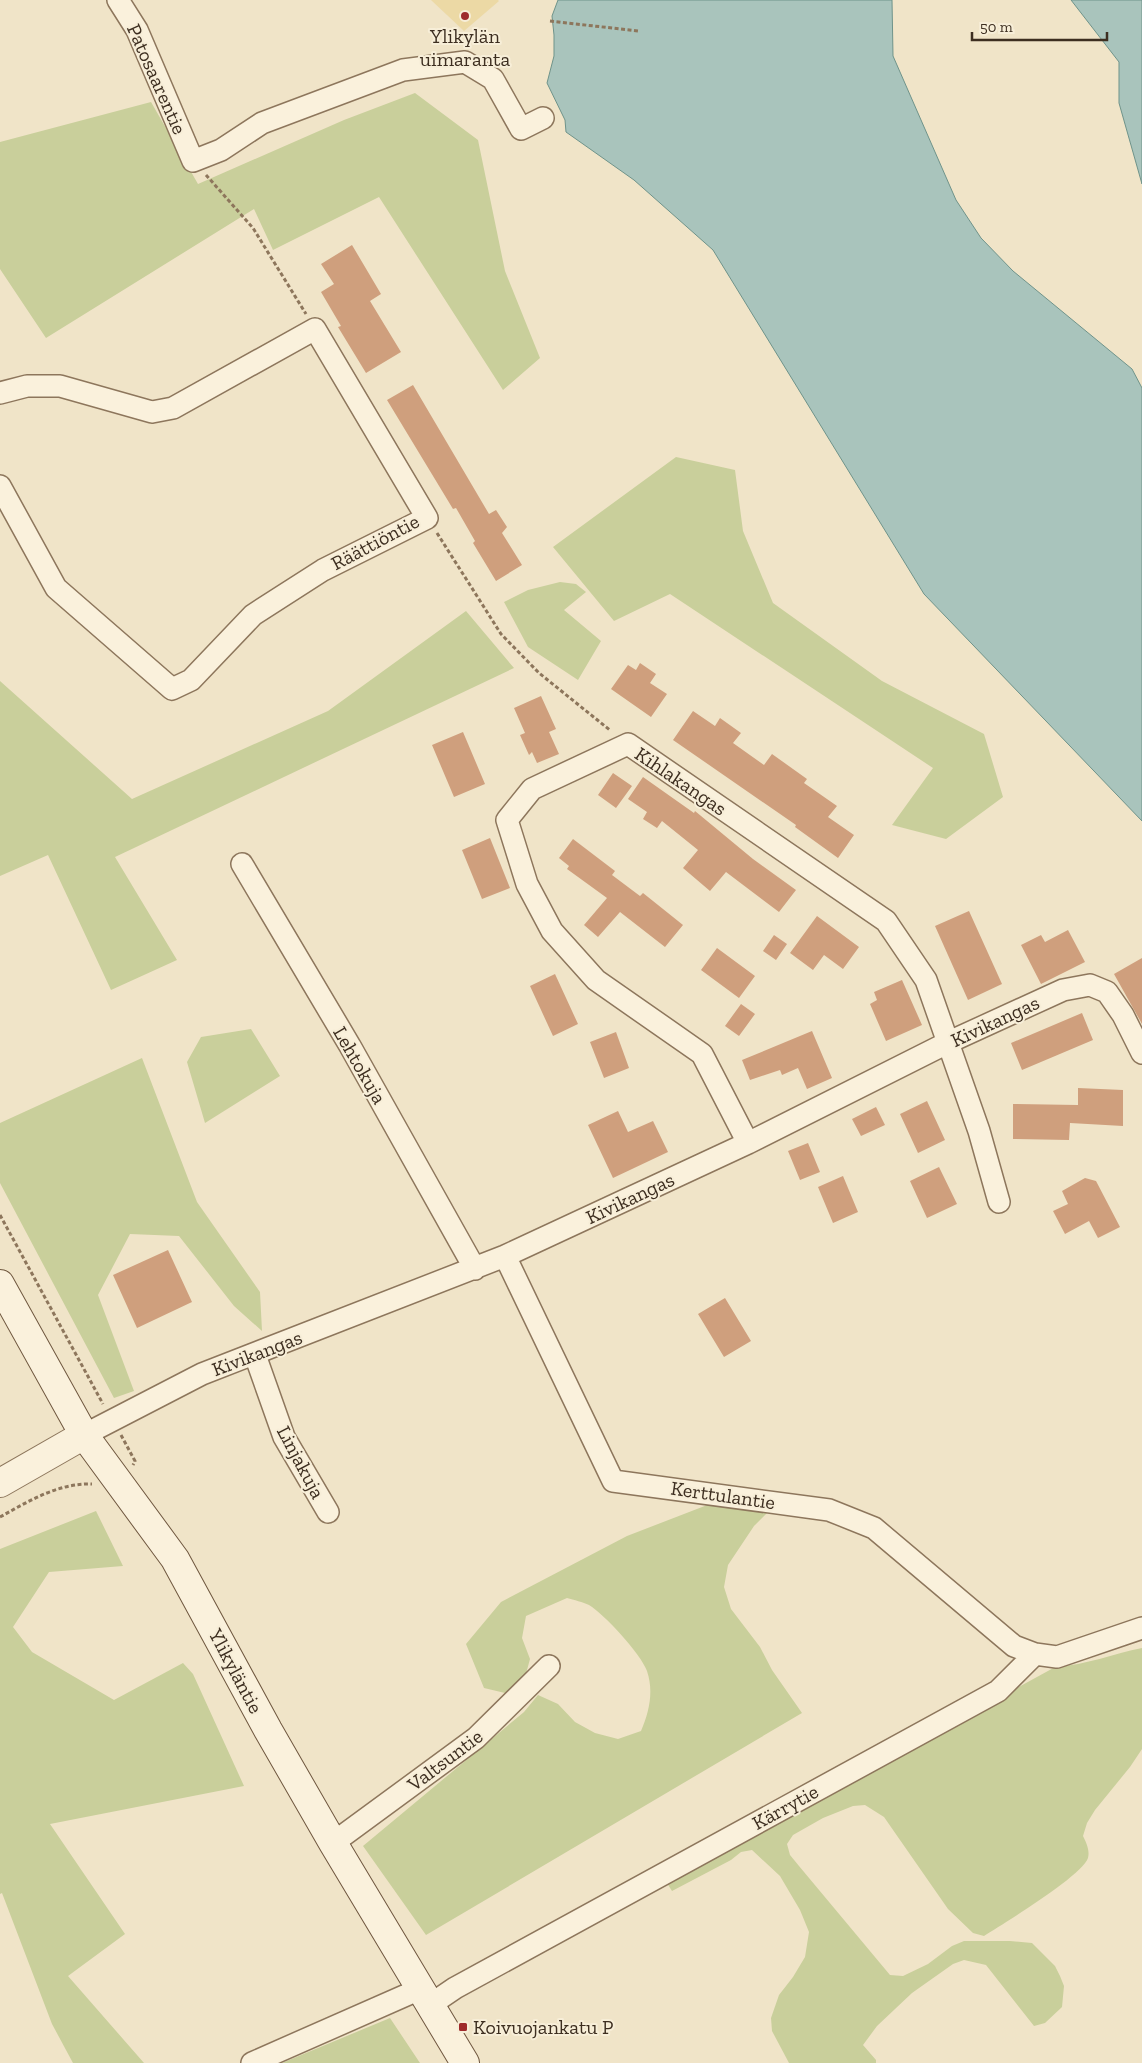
<svg xmlns="http://www.w3.org/2000/svg" width="1142" height="2063" font-family="'Zilla Slab',serif">
  <style>
    .green { fill: #c9cf9b }
    .sand { fill: #ecd9a5 }
    .water { fill: #a9c4bc; stroke: #6f938a }
    .building { fill: #cf9f7d }
    .lines { fill: none; stroke-linecap: round; stroke-linejoin: round }
    .minor-casing { stroke: #8d765c; stroke-width: 24 }
    .tertiary-casing { stroke: #8d765c; stroke-width: 30 }
    .secondary-casing { stroke: #6f573f; stroke-width: 30 }
    .path { stroke: #8d765c; stroke-width: 3; stroke-dasharray: 4 2.5; stroke-linecap: butt }
    .minor { stroke: #faf1dc; stroke-width: 21 }
    .tertiary { stroke: #faf1dc; stroke-width: 28 }
    .secondary { stroke: #faf1dc; stroke-width: 28 }
    .poi-dot { fill: #9e2a2b; stroke: #f7eed8; stroke-width: 2 }
    .labels { text-anchor: middle; dominant-baseline: central; stroke-width: 4; stroke-linejoin: round; paint-order: stroke }
    .poi-label { font-size: 20px; fill: #3d2e20; stroke: #f7eed8 }
    .street-label { font-size: 20px; fill: #3d2e20; stroke: #f7eed8 }
  </style>
  <rect width="100%" height="100%" fill="#f0e4c8"/>
  <!-- green -->
  <path class="green" d="M415 93 478 140 505 271 540 358 503 390 379 197 273 250 254 209 46 338 0 269V142L151 102 198 184 344 120Z
    M676 457 735 470 743 531 773 603 882 681 984 734 1003 797 946 839 892 825 933 768 670 594 614 621 553 547Z
    M560 582 576 584 586 592 564 610 601 641 578 680 528 647 504 602 528 590Z
    M466 611 514 668 115 857 177 960 111 990 48 855 0 876V681L132 799 328 711Z
    M251 1029 280 1076 205 1123 187 1062 201 1037Z
    M142 1058 197 1202 260 1292 262 1331 234 1306 179 1236 130 1234 98 1295 134 1391 114 1398 0 1183V1123Z
    M728 1497 771 1509 754 1526 728 1565 724 1587 731 1609 760 1647 772 1670 802 1713 426 1935 363 1846 524 1712 538 1695 558 1704 575 1722 595 1733 618 1739 641 1731C649 1712 654 1692 647 1671 641 1654 604 1614 589 1605 583 1602 574 1600 567 1598L526 1616 522 1638 530 1659 524 1681 505 1693 484 1688 466 1644 501 1602 627 1536Z
    M96 1511 123 1566 49 1572 13 1627 32 1652 114 1700 183 1663 193 1674 244 1786 50 1824 125 1934 68 1976 144 2063H73L52 2024 2 1893 0 1894V1549Z
    M1142 1648V1749L1130 1767 1095 1810 1087 1823 1083 1836C1086 1842 1090 1850 1088 1858 1082 1876 1003 1924 984 1936L973 1933 948 1909 884 1817 865 1805 853 1806 823 1818 793 1835 787 1844 790 1855 799 1866 890 1975 903 1976 928 1964 952 1946 964 1941H1010L1032 1943 1055 1966 1060 1976 1064 1986 1062 2007 1045 2023 1034 2026 986 1965 964 1960 953 1964 912 1993 877 2026 863 2045 876 2060V2063H789L772 2031 771 2018 779 1995 793 1977 805 1957 809 1932 800 1910 780 1876 752 1850 741 1852 731 1860 672 1891 665 1880 1057 1666C1085 1666 1114 1653 1142 1648Z
    M390 2018 420 2063H282Z"/>
  <!-- sand -->
  <path class="sand" d="M431 0H498L499 1 464 31Z"/>
  <!-- water -->
  <path class="water" d="M558 0H892L893 56 956 200 981 238 1013 271 1132 369 1142 388V821L924 594 713 250 634 180 566 132 565 120 547 83 554 56V35L552 16Z
    M1071 0H1142V184L1119 103V62Z"/>
  <!-- building -->
  <path class="building" d="M352 245 381 294 370 301 401 352 366 373 338 327 341 326 321 292 334 284 321 264Z
    M413 385 489 514 496 510 507 527 502 533 522 565 496 581 473 543 475 541 456 508 453 509 387 400Z
    M640 663 656 674 650 683 667 694 651 717 611 689 628 665 636 670Z
    M541 696 556 729 549 732 559 754 537 763 532 752 529 755 520 735 525 733 514 708Z
    M693 711 715 726 720 718 741 733 733 743 764 765 772 754 807 779 804 783 837 806 828 817 854 835 838 858 795 827 796 825 673 740Z
    M463 732 485 784 454 797 432 745Z
    M613 773 632 786 616 808 598 795Z
    M643 777 694 813 695 811 753 859 796 890 779 912 726 872 710 891 683 868 698 850 662 821 657 828 643 819 647 812 628 799Z
    M490 838 510 888 482 899 462 850Z
    M573 839 615 871 612 875 640 896 643 893 683 925 665 947 620 912 598 937 584 925 607 898 567 869 569 866 559 858Z
    M969 911 1002 984 968 1000 935 926Z
    M817 916 859 947 843 969 824 955 813 970 790 953Z
    M1068 930 1085 962 1041 984 1021 945 1041 935 1045 942Z
    M774 935 787 944 776 960 763 951Z
    M717 948 755 976 739 998 701 970Z
    M1142 958V1024L1114 974Z
    M555 974 578 1024 553 1036 530 986Z
    M902 980 922 1025 886 1041 870 1004 877 1000 874 992Z
    M741 1004 755 1014 739 1036 725 1026Z
    M1082 1013 1093 1040 1022 1070 1011 1043Z
    M812 1031 832 1078 807 1089 798 1068 782 1075 780 1070 750 1080 742 1060Z
    M616 1032 629 1068 604 1078 590 1042Z
    M1078 1088 1123 1090V1126L1070 1123 1069 1140 1013 1139V1104L1078 1105Z
    M927 1101 945 1140 918 1153 900 1114Z
    M876 1107 885 1125 861 1136 852 1119Z
    M618 1111 628 1132 653 1121 668 1152 613 1178 588 1125Z
    M808 1143 820 1172 800 1180 788 1151Z
    M939 1167 957 1204 927 1218 910 1181Z
    M843 1176 858 1212 833 1223 818 1187Z
    M1085 1178 1096 1181 1120 1227 1098 1238 1089 1221 1065 1234 1053 1211 1068 1204 1062 1191Z
    M168 1250 192 1302 137 1328 113 1275Z
    M725 1298 751 1341 724 1357 698 1314Z"/>
  <g class="lines">
    <!-- minor casing -->
    <g class="minor-casing">
      <path id="minor" d="M118 0 137 30 193 161 221 150 262 123 403 70 465 62 493 79 521 129 543 118
        M0 393 27 386H60L152 412 173 408 315 329 427 518 323 570 253 615 191 680 172 689 56 588 0 486
        M242 864 350 1046 475 1269
        M748 1143 702 1054 596 980 552 931 527 884 507 820 532 789 628 744 886 921 926 980 979 1131 999 1202
        M505 1256 613 1481 829 1510 874 1528 1014 1646 1035 1654
        M255 1355 284 1437 328 1512
        M84 1435 202 1374 505 1256 748 1143 947 1043 1063 990 1090 985 1107 992 1123 1015 1142 1053
        M333 1843 476 1738 549 1666
        M430 2005 455 1988 998 1691 1035 1654 1057 1657 1142 1628
        M252 2063 420 1989"/>
    </g>
    <!-- tertiary casing -->
    <g class="tertiary-casing">
      <path id="tertiary" d="M0 1483 84 1435"/>
    </g>
    <!-- secondary casing -->
    <g class="secondary-casing">
      <path id="secondary" d="M0 1284 84 1435 175 1559 268 1730 333 1843 465 2063"/>
    </g>
    <!-- path -->
    <path class="path" d="M550 21 638 31
      M206 175 253 228 306 314
      M437 533 501 634 539 673 611 731
      M0 1215 103 1404
      M121 1435 135 1461 133 1465
      M0 1517C29 1501 58 1483 92 1484"/>
    <!-- minor -->
    <use href="#minor" class="minor"/>
    <!-- tertiary -->
    <use href="#tertiary" class="tertiary"/>
    <!-- secondary -->
    <use href="#secondary" class="secondary"/>
  </g>
  <!-- markers -->
  <g class="poi-dot">
    <circle cx="465" cy="16" r="5"/>
    <rect x="458" y="2022" width="10" height="10" rx="2.5"/>
  </g>
  <g class="labels">
    <!-- poi labels -->
    <g class="poi-label">
      <text x="465" y="36">Ylikylän<tspan x="465" dy="23">uimaranta</tspan></text>
      <text x="473" y="2027" text-anchor="start">Koivuojankatu P</text>
    </g>
    <!-- street labels -->
    <g class="street-label">
      <text transform="translate(157 79) rotate(66)">Patosaarentie</text>
      <text transform="translate(375 542) rotate(-28)">Räättiöntie</text>
      <text transform="translate(681 781) rotate(34)">Kihlakangas</text>
      <text transform="translate(995 1021) rotate(-25)">Kivikangas</text>
      <text transform="translate(360 1065) rotate(60)">Lehtokuja</text>
      <text transform="translate(630 1198) rotate(-25)">Kivikangas</text>
      <text transform="translate(257 1353) rotate(-21)">Kivikangas</text>
      <text transform="translate(301 1462) rotate(62)">Linjakuja</text>
      <text transform="translate(723 1495) rotate(8)">Kerttulantie</text>
      <text transform="translate(236 1671) rotate(62)">Ylikyläntie</text>
      <text transform="translate(445 1760) rotate(-37)">Valtsuntie</text>
      <text transform="translate(785 1807) rotate(-29)">Kärrytie</text>
    </g>
  </g>
  <!-- scale -->
  <path d="M972 32v8h135v-8" fill="none" stroke="#3d2e20" stroke-width="2.5"/>
  <text x="980" y="32" font-size="15" fill="#3d2e20" stroke="#f7eed8" stroke-width="4" paint-order="stroke">50 m</text>
</svg>
